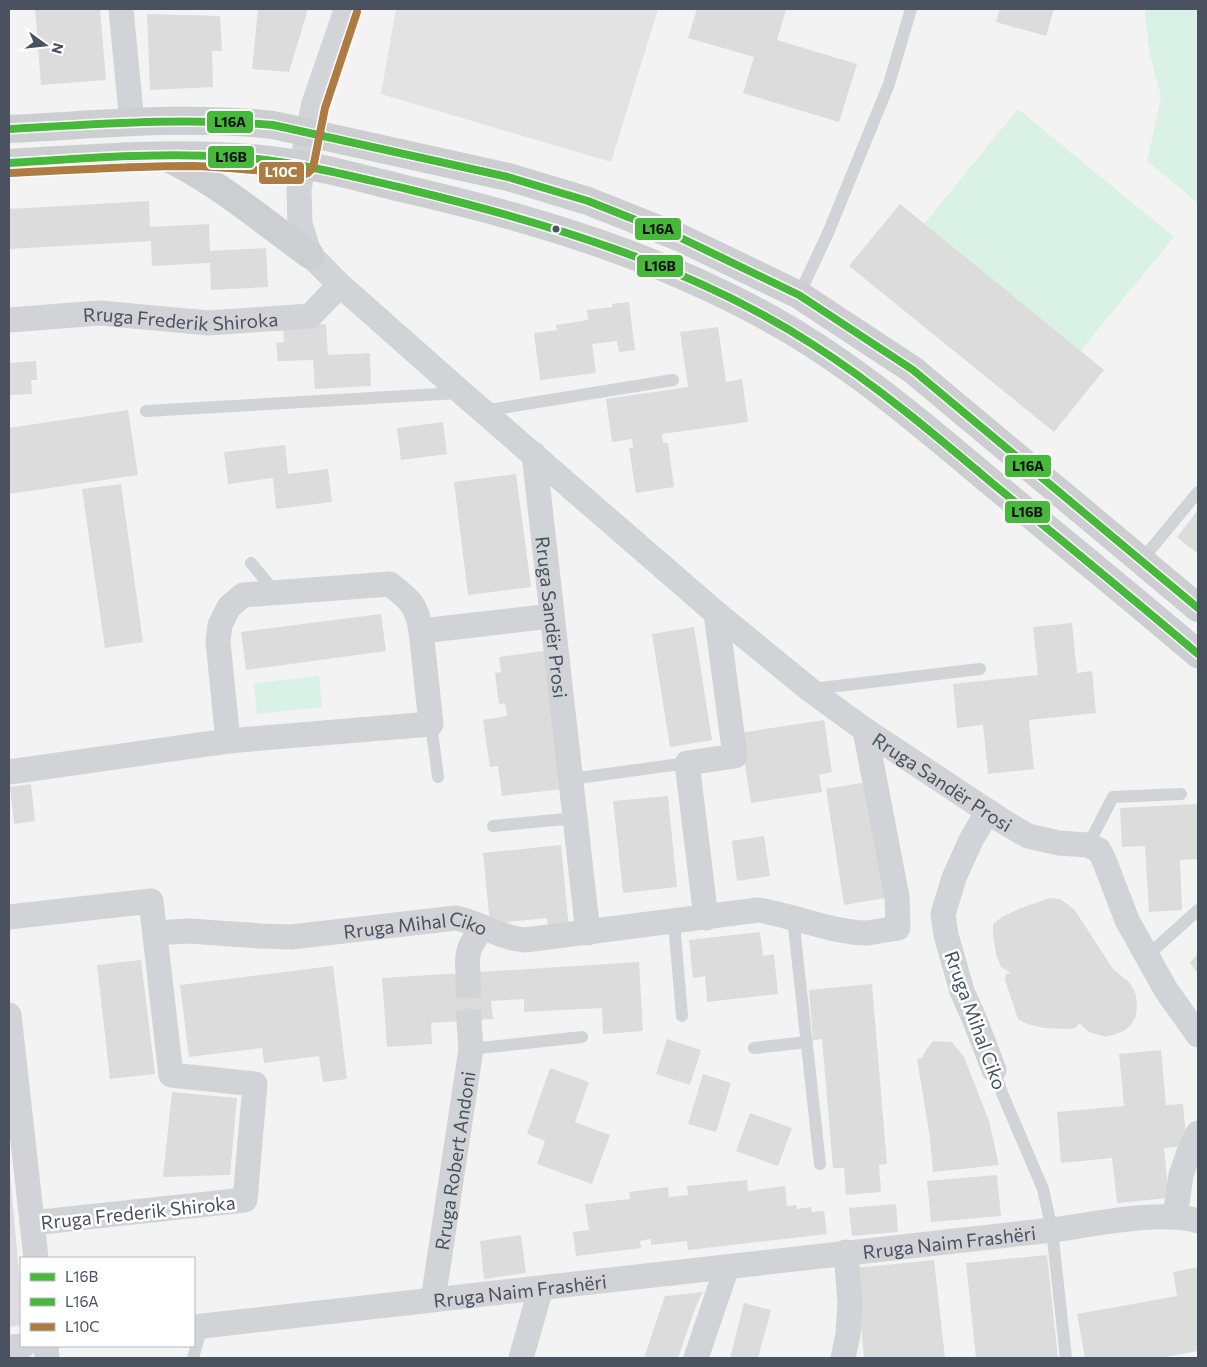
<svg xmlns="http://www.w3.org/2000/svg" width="1207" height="1367" font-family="Commissioner,sans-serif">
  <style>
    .education { fill: #e4e3e3 }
    .green { fill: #d9f1e7 }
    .building { fill: #dcdcdd }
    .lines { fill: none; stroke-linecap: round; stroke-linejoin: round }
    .street-tunnel { stroke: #d1d3d5; stroke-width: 25; stroke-dasharray: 25 12; stroke-linecap: butt }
    .lane { stroke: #d1d3d6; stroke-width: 12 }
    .street { stroke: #d1d3d6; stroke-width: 25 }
    .secondary { stroke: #d2d4d7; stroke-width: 28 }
    .primary { stroke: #ccced2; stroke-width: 28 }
    .bus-1-casing { stroke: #fff; stroke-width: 11 }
    .bus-2-casing { stroke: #fff; stroke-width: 11 }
    .bus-3-casing { stroke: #fff; stroke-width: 11 }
    .bus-1 { stroke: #46b83a; stroke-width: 8 }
    .bus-2 { stroke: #46b83a; stroke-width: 8 }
    .bus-3 { stroke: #ae7c43; stroke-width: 8 }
    .bus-dot { fill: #4a515f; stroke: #fff; stroke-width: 2 }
    .labels { text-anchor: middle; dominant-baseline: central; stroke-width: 5; stroke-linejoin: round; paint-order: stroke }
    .street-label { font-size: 19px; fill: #4a515f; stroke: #fff }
    .line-badge { stroke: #fff; stroke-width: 2 }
    .badge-label { font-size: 14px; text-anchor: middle; font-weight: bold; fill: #fff }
    .pale-badge-label { font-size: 14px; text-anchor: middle; font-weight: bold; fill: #111 }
  </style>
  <rect width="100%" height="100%" fill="#f3f3f3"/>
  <!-- education -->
  <path class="education" d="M396 9H658L611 162 381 94Z"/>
  <!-- green -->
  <path class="green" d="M1146 9H1198V203L1147 161 1161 98 1150 55 1145 16Z
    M1018 109 1174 237 1080 351 924 224Z
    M319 676 322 707 257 714 254 683Z"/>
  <!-- building -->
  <path class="building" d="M35 9H100L106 80 41 85Z
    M258 9H308L289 72 252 69Z
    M697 9 786 10 777 40 857 64 839 122 743 93 754 57 688 38Z
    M1000 9H1054L1046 36 996 22Z
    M147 14 220 16 222 51H212L213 87 150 90Z
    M149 201 150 227 209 224 210 251 266 248 268 287 211 290 210 263 152 266 151 241 9 249V209Z
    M900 204 1104 370 1054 432 849 266Z
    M629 302 635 350 619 352 617 341 592 344 596 373 540 380 534 333 557 330 556 325 588 320 587 310 613 307 612 304Z
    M326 324 328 355 370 353 371 386 315 389 313 360 278 361 276 343 284 342 283 326Z
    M718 327 726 382 742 379 748 422 662 434 663 443H668L674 487 636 493 629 448H633L632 439 612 442 606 399 688 387 680 332Z
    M36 361 37 380H31L32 394 9 395V363Z
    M128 410 138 475 9 494V428Z
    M443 422 447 454 401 460 397 428Z
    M285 445 288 474 328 469 332 502 276 509 273 478 228 484 224 452Z
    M516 474 531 587 468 595 454 482Z
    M121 484 143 642 105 648 82 489Z
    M1198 510V554L1177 537Z
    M381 614 386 651 246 670 241 632Z
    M1072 623 1077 673 1092 671 1096 713 1029 720 1034 769 988 774 983 725 957 728 953 684 1038 675 1033 627Z
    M694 627 712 740 670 747 652 634Z
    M544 651 563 789 502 796 498 766 490 767 483 720 507 716 505 703 499 704 495 673 501 672 499 657Z
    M824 720 832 772 819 775 822 792 751 803 740 733Z
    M867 782 886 898 844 905 826 789Z
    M31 784 35 821 14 824 10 787Z
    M668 796 677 887 623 893 613 801Z
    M1198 804V859L1180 860 1182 910 1149 912 1145 846 1122 847 1120 808Z
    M764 836 770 876 737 881 732 841Z
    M561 845 569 929 548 931 547 918 490 924 483 853Z
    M1050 898 1060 899 1074 909 1113 969 1130 983 1136 995 1137 1006 1136 1016 1131 1025 1124 1031 1106 1037 1089 1032 1079 1023 1077 1027 1071 1029 1044 1028 1027 1024 1018 1019 1005 980 1006 974 1011 973 1001 967 996 954 993 936V924L1002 917 1021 908Z
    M760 932 763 956 774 954 778 994 707 1002 705 976 693 978 689 940Z
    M1198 953V974L1190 963Z
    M141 960 155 1074 110 1079 97 965Z
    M639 962 643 1031 603 1034 602 1008 524 1012V999L491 1001 493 1019 431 1023 432 1044 387 1047 382 978Z
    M333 966 347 1079 323 1082 319 1056 264 1063 262 1048 189 1057 180 985Z
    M872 984 887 1164 879 1165 881 1192 846 1195 844 1168H833L822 1039 813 1040 809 990Z
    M667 1039 701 1050 690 1085 656 1074Z
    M933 1041 952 1042 964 1057 989 1121 999 1165 933 1172 930 1138 917 1059 922 1058 926 1050Z
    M1161 1050 1166 1105 1183 1104 1187 1146 1164 1148 1169 1198 1117 1203 1112 1158 1061 1163 1057 1112 1124 1106 1119 1054Z
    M550 1068 589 1082 575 1122 610 1135 592 1184 537 1164 545 1141 527 1134Z
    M703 1074 731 1083 716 1132 688 1124Z
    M172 1092 237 1098 230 1175 163 1177Z
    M750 1113 792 1128 778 1166 736 1151Z
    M9 1174H10L21 1294V1325L9 1327Z
    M997 1175 1001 1216 931 1222 927 1181Z
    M747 1180 748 1191 785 1186 787 1206 796 1205 797 1209 811 1207 812 1212 824 1211 827 1234 688 1250 687 1241 651 1245V1239L640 1241 641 1248 576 1256 573 1232 589 1230 585 1204 630 1199 629 1192 668 1187 669 1197 688 1195 687 1186Z
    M896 1204 898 1232 852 1236 849 1208Z
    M521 1235 526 1273 484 1279 480 1241Z
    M1047 1255 1058 1358H976L966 1263Z
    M934 1260 945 1358H864L856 1268Z
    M1198 1267V1351L1160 1358H1085L1077 1314 1177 1296 1173 1272Z
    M703 1292 696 1306 678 1358H644L665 1296Z
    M744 1303 771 1310 758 1358H730Z"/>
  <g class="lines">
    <!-- street-tunnel -->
    <path class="street-tunnel" d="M468 973 469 1021"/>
    <!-- lane -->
    <path class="lane" d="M799 295 828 233 889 84 911 9
      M146 411 459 393
      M483 411 673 380
      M1141 561 1198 492
      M251 563 276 593
      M812 689 980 669
      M431 724 438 777
      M571 779 687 763
      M493 826 576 818
      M1088 845 1113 797 1181 794
      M793 918 820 1164
      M674 922 682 1016
      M1147 956 1198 910
      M754 1048 807 1042
      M471 1049 582 1037
      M994 1070 1002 1093 1043 1189 1052 1230 1066 1358
      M193 1358 202 1326"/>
    <!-- street -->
    <g class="street">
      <path d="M121 9 132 123"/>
      <path id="s1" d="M303 165 299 190 300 224 310 255 340 285 462 393 716 613 809 689 865 730 1004 822 1028 836 1059 843 1088 845 1099 850 1104 860 1127 920 1166 990 1198 1035"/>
      <path id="s2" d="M9 320 100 313 209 323 310 316 340 285"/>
      <path id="s3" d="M534 454 588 933"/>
      <path d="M228 741 218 642 220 625 229 607 243 595 390 584C410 600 417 605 421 631"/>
      <path d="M9 772 228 741 431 724 421 631 552 616"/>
      <path d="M988 811 971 840 954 878 943 914 946 935 962 991 976 1023 994 1070"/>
      <path d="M9 917 151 901 171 1075 255 1084 245 1200 32 1223"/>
      <path d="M706 918 687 763 735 756 716 613"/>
      <path id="s4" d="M155 933 189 931 261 936 291 937 456 918C480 923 500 938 525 940L758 910C792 915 833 933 867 933 877 932 888 929 898 928L897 897 865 730"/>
      <path d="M468 973C466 948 470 946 483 927"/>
      <path d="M9 1015 36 1258"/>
      <path d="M1175 1217 1181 1175 1189 1152 1198 1133"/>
      <path id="s5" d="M433 1300 471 1049 469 1021"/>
      <path id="s6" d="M194 1327 1052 1230C1090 1225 1163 1209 1198 1221"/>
      <path d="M46 1346 47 1358"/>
      <path d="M9 1347 23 1346"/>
      <path d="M521 1358 541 1288"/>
      <path d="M696 1358 727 1267"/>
      <path d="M843 1358 848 1334 850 1303 846 1252"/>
    </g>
    <!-- secondary -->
    <path class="secondary" d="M303 165 315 105 348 9"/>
    <!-- primary -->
    <path class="primary" d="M9 129C96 125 186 115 273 125L508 177 588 201 681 238 799 295 913 370 1198 608
      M168 158C220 184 263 221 310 255
      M9 163C95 158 183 150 270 160 314 165 357 177 401 188 533 218 666 258 783 326 859 370 925 427 992 483 1061 540 1130 596 1198 654"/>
    <!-- bus-1 casing -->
    <g class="bus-1-casing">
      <path id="bus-1" d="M9 163C85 158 161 152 236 157 295 161 350 176 407 189 548 223 689 265 812 344 876 385 934 434 992 483 1061 540 1130 596 1198 654"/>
    </g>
    <!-- bus-2 casing -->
    <g class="bus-2-casing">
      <path id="bus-2" d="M9 129C97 124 185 117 273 125L508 177 588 201 681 238 799 295 913 370 1198 608"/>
    </g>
    <!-- bus-3 casing -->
    <g class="bus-3-casing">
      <path id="bus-3" d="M10 173C70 170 131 166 193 166 230 167 266 171 303 175L308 173 313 168 325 108 357 12"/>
    </g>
    <!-- bus-1 -->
    <use href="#bus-1" class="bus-1"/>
    <!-- bus-2 -->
    <use href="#bus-2" class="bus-2"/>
    <!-- bus-3 -->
    <use href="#bus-3" class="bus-3"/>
  </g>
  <!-- markers -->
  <circle class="bus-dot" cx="556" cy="229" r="4.5"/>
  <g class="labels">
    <!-- street labels -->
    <g class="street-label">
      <text stroke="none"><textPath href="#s2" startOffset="172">Rruga Frederik Shiroka</textPath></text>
      <text stroke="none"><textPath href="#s3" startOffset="164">Rruga Sandër Prosi</textPath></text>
      <text stroke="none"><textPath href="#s1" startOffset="916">Rruga Sandër Prosi</textPath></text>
      <text stroke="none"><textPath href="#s4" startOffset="262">Rruga Mihal Ciko</textPath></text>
      <text transform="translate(976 1020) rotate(70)">Rruga Mihal Ciko</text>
      <text stroke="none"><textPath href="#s5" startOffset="141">Rruga Robert Andoni</textPath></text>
      <text transform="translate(138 1212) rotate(-6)">Rruga Frederik Shiroka</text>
      <text stroke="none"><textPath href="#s6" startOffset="760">Rruga Naim Frashëri</textPath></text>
      <text stroke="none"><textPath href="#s6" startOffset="328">Rruga Naim Frashëri</textPath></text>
    </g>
  </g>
  <g class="line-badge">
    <rect x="206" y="110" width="48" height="24" rx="5" fill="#46b83a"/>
    <rect x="207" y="145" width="48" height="24" rx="5" fill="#46b83a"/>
    <rect x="258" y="161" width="47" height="24" rx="5" fill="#ae7c43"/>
    <rect x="634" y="217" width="48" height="24" rx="5" fill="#46b83a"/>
    <rect x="636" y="254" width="48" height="24" rx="5" fill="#46b83a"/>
    <rect x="1004" y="454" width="48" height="24" rx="5" fill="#46b83a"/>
    <rect x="1004" y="500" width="47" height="24" rx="5" fill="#46b83a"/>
  </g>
  <g class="badge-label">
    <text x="281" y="177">L10C</text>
  </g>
  <g class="pale-badge-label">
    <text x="230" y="127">L16A</text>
    <text x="231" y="162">L16B</text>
    <text x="658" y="234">L16A</text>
    <text x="660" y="271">L16B</text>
    <text x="1028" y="471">L16A</text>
    <text x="1027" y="517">L16B</text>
  </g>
  <!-- border -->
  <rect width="1207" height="1367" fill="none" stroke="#4a515f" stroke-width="20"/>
  <!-- legend -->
  <rect x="20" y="1257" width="175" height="90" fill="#ffffff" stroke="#b7b9bf"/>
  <rect x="30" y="1273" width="25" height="8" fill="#46b83a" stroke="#b7b9bf"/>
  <text x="65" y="1282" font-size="15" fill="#4a515f">L16B</text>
  <rect x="30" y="1298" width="25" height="8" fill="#46b83a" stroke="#b7b9bf"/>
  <text x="65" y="1307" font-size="15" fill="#4a515f">L16A</text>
  <rect x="30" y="1323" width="25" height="8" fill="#ae7c43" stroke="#b7b9bf"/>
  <text x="65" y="1332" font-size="15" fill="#4a515f">L10C</text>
  <!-- north arrow -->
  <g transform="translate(45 45) rotate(105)" stroke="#ffffff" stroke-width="4" paint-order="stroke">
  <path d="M0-4L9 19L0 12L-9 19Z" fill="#4a515f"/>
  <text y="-8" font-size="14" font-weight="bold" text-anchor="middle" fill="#4a515f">N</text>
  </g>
</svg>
